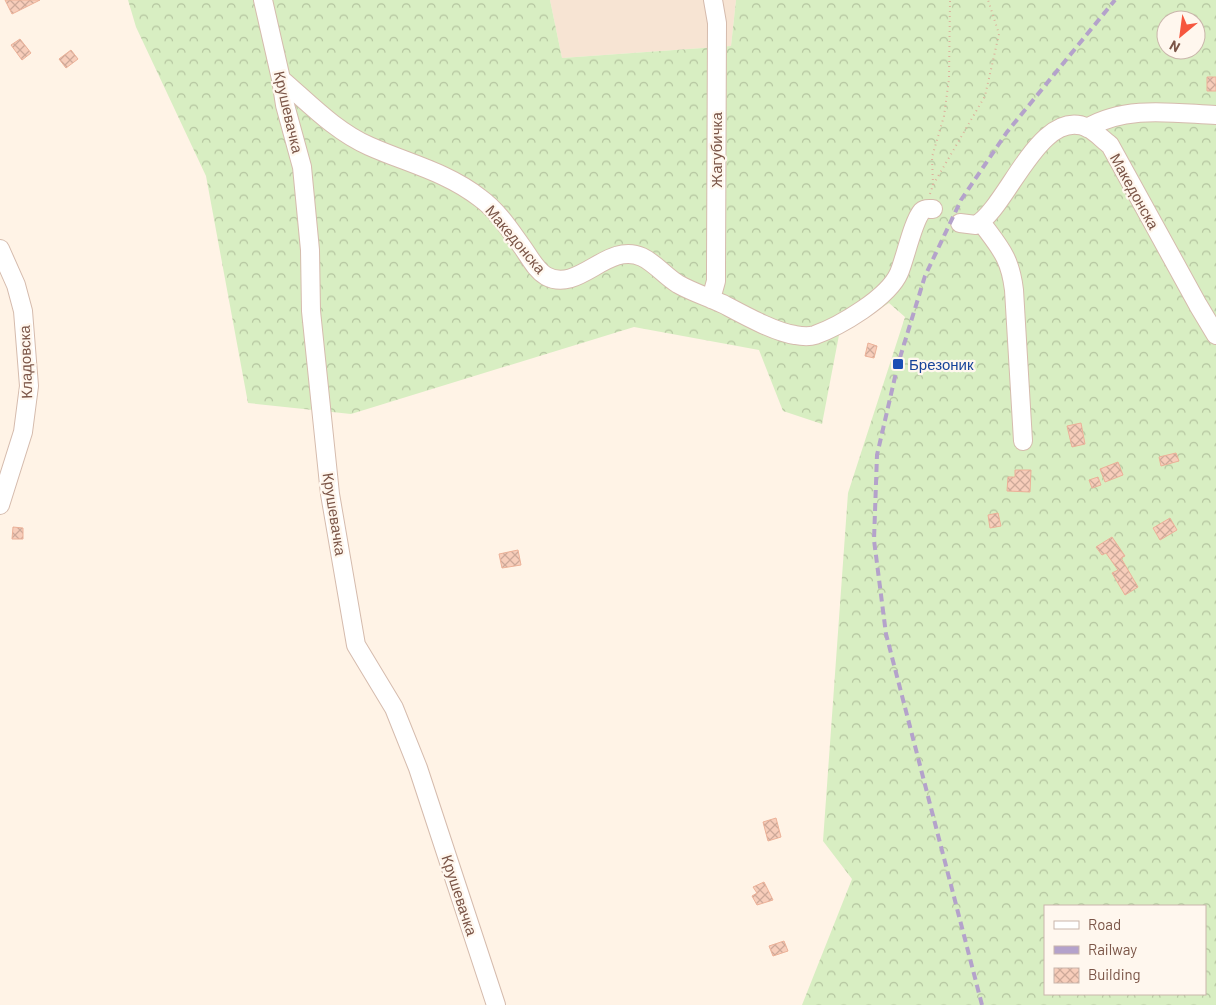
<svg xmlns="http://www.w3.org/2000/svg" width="1216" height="1005" font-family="Barlow,sans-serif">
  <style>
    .residential { fill: #f7e4d3 }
    .forest { fill: url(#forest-crowns); fill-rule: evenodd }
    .building { fill: url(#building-cross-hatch); stroke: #ecb198 }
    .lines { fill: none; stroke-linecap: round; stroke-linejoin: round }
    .minor-casing { stroke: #d5bbad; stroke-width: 20 }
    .path { stroke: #ddb09c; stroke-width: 2; stroke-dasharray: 1 4; stroke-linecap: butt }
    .minor { stroke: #fff; stroke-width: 18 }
    .rail { stroke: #b4a2cb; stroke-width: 4; stroke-dasharray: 8 5; stroke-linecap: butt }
    .transit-dot { fill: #1a4fb4; stroke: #fff7ee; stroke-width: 2 }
    .labels { text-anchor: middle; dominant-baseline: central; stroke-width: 4.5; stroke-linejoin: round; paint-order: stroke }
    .street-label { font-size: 15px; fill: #7b5547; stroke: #fff7ee }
    .transit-label { font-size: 15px; fill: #164399; stroke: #fff7ee; text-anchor: start }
  </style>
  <defs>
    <pattern id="forest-crowns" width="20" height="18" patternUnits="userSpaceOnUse" patternTransform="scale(1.25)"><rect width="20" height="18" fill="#d8eec2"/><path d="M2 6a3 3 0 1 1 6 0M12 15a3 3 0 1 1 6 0" fill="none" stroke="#b4c49f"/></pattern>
    <pattern id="building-cross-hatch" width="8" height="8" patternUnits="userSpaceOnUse" patternTransform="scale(1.25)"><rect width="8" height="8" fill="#f7cdba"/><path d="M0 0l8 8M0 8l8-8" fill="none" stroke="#cda999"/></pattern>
  </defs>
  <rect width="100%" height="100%" fill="#fff3e6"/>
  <!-- residential -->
  <path class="residential" d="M550 0H736L731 46 562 58Z"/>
  <!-- forest -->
  <path class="forest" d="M128 0H550L562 58 731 46 736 0H1216V1005H802L852 879 823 841 848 493 905 317 889 303 839 335 822 424 783 411 759 350 634 327 351 414 248 403 206 176 136 27ZM1166 20H1196V50H1166ZM1045 906H1205V994H1045Z"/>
  <!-- building -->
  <path class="building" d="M5 0H40L12 14Z
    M20 39 31 53 22 60 11 45Z
    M71 50 78 59 66 68 59 59Z
    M1207 77H1216V91H1207Z
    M868 343 877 346 874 358 865 356Z
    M1081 423 1085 444 1072 447 1067 426Z
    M1176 453 1179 461 1161 466 1159 457Z
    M1118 462 1123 475 1105 482 1100 469Z
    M1015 470H1031L1030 492 1007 491 1008 477H1015Z
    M1098 477 1101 485 1092 488 1089 480Z
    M998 513 1001 526 990 528 988 515Z
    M1170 518 1177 530 1160 540 1153 528Z
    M13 527 23 528V539H12Z
    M1112 537 1125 556 1121 558 1138 587 1125 595 1112 573 1118 570 1106 553 1102 555 1096 547Z
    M518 550 521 565 502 568 499 554Z
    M776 818 781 837 768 841 763 822Z
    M764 882 773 900 757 905 752 896 757 893 753 887Z
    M784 941 788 951 773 956 769 946Z"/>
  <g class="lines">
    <!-- minor casing -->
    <g class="minor-casing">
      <path id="minor" d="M263 0 281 79 285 105 302 167 310 250 311 311 330 494 356 645 394 708 418 768 496 1005
        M281 79C309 103 335 131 369 146 407 163 447 172 480 198 498 211 510 230 523 248 530 258 536 270 546 276 579 294 607 241 642 257 655 263 665 276 678 284 692 292 708 297 723 304 742 314 774 332 795 335 800 336 809 337 815 335 840 326 888 298 899 273 905 259 913 221 922 211 925 208 929 209 933 209
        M1087 128C1126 105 1173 113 1216 115
        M981 222C1000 248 1010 257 1014 290L1023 441
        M960 223 976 225C1008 207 1040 105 1088 128 1096 132 1103 140 1110 145L1198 305 1216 335
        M0 249 16 285 23 311 29 386 23 432 0 505
        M711 299 716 281V269L717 23 713 0"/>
    </g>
    <!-- path -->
    <path class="path" d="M933 185 932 157 944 116 949 79 950 0
      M930 194 933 185 985 96 999 34 988 0"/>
    <!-- minor -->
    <use href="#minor" class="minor"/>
    <!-- rail -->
    <path class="rail" d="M982 1005 886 634 874 540 877 455 898 364 925 276 961 200 1007 132 1115 0"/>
  </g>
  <!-- markers -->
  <rect class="transit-dot" x="892" y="358" width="12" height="12" rx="2.5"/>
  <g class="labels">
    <!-- street labels -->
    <g class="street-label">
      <text transform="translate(289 112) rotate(77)">Крушевачка</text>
      <text transform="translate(716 150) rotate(-90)">Жагубичка</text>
      <text transform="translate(1135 191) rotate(61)">Македонска</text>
      <text transform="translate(516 239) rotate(50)">Македонска</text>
      <text transform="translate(25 362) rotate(-92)">Кладовска</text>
      <text transform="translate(335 514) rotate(81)">Крушевачка</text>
      <text transform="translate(460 895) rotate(72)">Крушевачка</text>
    </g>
    <!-- transit labels -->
    <g class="transit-label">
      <text x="909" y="364">Брезоник</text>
    </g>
  </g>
  <!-- legend -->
  <rect x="1044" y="905" width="162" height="90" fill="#fff7ee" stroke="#cab6ab"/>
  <rect x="1054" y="921" width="25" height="8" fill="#ffffff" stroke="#cab6ab"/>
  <text x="1088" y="930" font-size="15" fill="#7b5547">Road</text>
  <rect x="1054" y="946" width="25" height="8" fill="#b4a2cb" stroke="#cab6ab"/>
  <text x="1088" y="955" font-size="15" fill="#7b5547">Railway</text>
  <rect x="1054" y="968" width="25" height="15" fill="url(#building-cross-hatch)" stroke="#cab6ab"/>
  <text x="1088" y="980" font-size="15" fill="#7b5547">Building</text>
  <!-- north arrow -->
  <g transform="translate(1181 35) rotate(209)"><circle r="24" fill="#fff7ee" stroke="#cab6ab"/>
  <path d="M0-4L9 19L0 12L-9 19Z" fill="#f6573e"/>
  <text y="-8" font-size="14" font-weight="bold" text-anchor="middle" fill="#7b5547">N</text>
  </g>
</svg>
